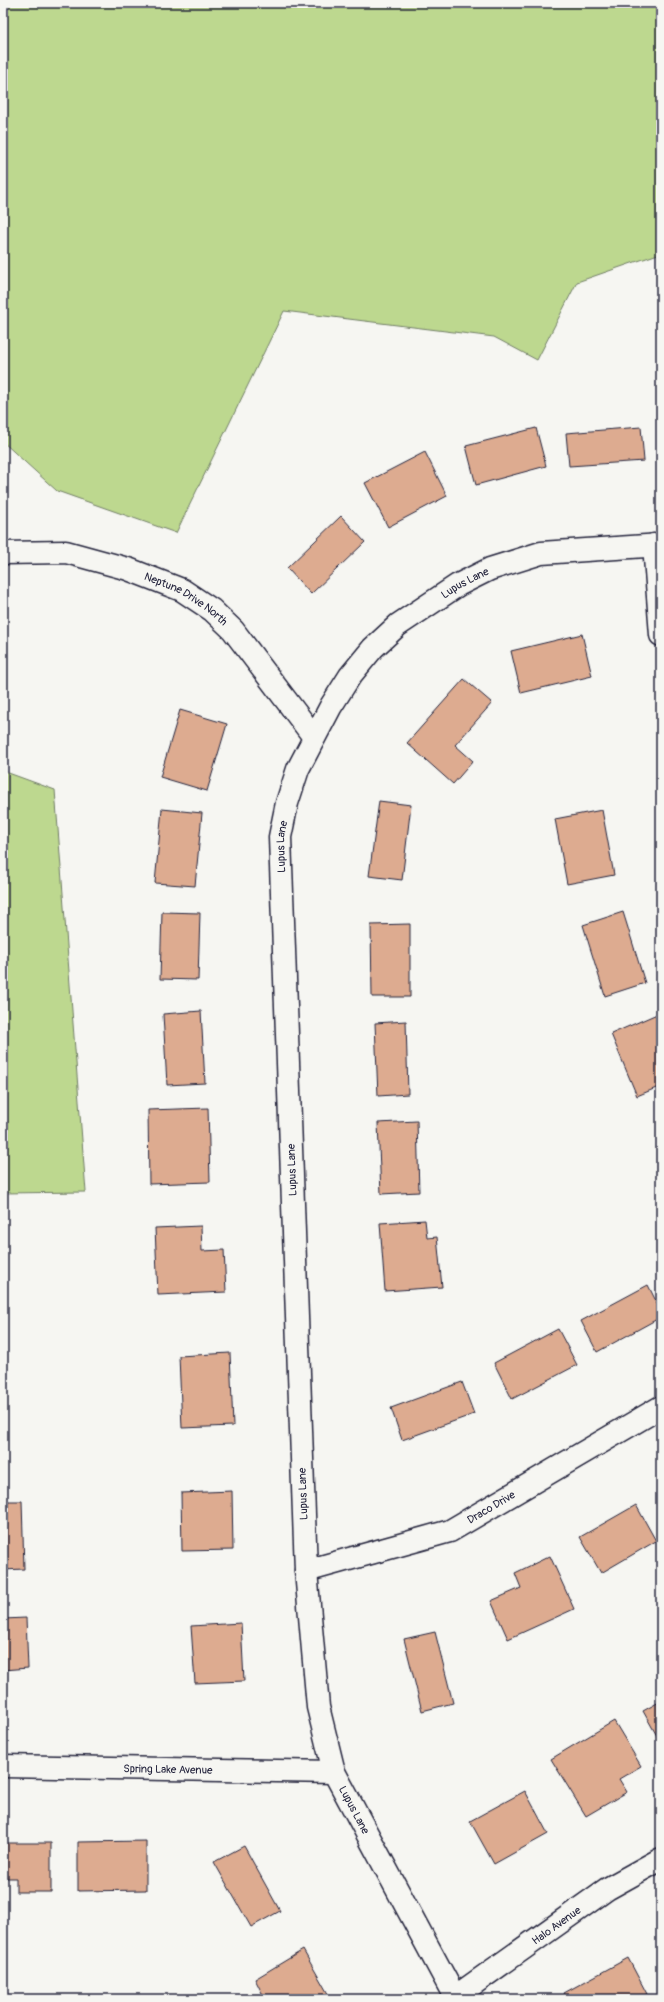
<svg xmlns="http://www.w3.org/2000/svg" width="664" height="2002" font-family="Pangolin,sans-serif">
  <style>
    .green { fill: #bdd88f; stroke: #707d65 }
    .building { fill: #ddab90; stroke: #22223b }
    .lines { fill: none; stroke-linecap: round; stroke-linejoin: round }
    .minor-casing { stroke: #22223b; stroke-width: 25 }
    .minor { stroke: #f6f6f2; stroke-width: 22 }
    .labels { text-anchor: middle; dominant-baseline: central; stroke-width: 3; stroke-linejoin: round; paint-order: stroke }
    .street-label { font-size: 11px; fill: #22223b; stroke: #f6f6f2 }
  </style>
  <rect width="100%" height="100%" fill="#f6f6f2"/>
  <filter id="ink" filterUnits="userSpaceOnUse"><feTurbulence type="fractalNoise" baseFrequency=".025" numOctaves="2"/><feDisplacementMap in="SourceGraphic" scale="8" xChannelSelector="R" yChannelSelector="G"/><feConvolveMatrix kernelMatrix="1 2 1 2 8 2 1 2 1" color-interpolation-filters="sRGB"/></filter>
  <g filter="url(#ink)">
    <!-- green -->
    <path class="green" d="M3 3H661V253L577 282 537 360 494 337 284 311 176 533 57 491 3 442Z
      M3 771 55 790 86 1192 3 1193Z"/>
    <!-- building -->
    <path class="building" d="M641 427 644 461 569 466 566 433Z
      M536 428 546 466 476 485 466 446Z
      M425 452 447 496 388 527 365 483Z
      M341 516 365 542 311 594 287 568Z
      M582 634 592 676 521 693 511 651Z
      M464 679 492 703 455 745 473 761 453 784 407 743Z
      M180 710 227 724 207 791 160 777Z
      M379 801 411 805 402 880 369 876Z
      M162 809 202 813 195 886 155 883Z
      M602 810 614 875 567 884 555 819Z
      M162 912 200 913 198 980 160 979Z
      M623 912 645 983 605 996 583 925Z
      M410 924V997H372L371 925Z
      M201 1011 205 1083 167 1085 163 1014Z
      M657 1014 661 1024V1086L637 1096 611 1034Z
      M406 1021 408 1094 378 1096 375 1023Z
      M208 1108 210 1182 149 1184 148 1110Z
      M417 1121 419 1192 381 1194 378 1123Z
      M425 1220 427 1238 437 1237 442 1287 385 1291 380 1223Z
      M201 1226 202 1251 224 1250 226 1292 158 1295 155 1228Z
      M648 1285 661 1311V1317L597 1352 581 1321Z
      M558 1329 577 1365 512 1399 494 1363Z
      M230 1353 233 1426 182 1428 179 1356Z
      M462 1382 474 1414 402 1440 391 1408Z
      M232 1491 233 1550 182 1551 181 1493Z
      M3 1501H22L24 1569 3 1570Z
      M636 1505 656 1541 601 1573 580 1537Z
      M550 1556 574 1609 508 1639 491 1601 521 1588 515 1573Z
      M26 1618 28 1668 3 1670V1619Z
      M241 1623 244 1681 195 1683 191 1626Z
      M435 1632 453 1703 422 1711 404 1639Z
      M661 1701V1743L643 1711Z
      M614 1721 641 1766 619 1779 627 1792 586 1816 551 1759Z
      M525 1791 548 1834 494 1864 470 1821Z
      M146 1841V1890L78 1891V1842Z
      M3 1843H51V1892H16V1878H3Z
      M244 1846 280 1911 251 1927 214 1862Z
      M303 1950 331 1999H265L255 1979Z
      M628 1958 647 1994 638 1999H567L564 1993Z"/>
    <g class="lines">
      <!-- minor casing -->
      <g class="minor-casing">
        <g id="minor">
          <path d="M654 545 661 635"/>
          <path id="s1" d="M3 553 66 552 128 569 182 590 212 610 233 630 314 737"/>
          <path id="s2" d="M306 1571 450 1531 661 1407"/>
          <path id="s3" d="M3 1766 334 1772"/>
          <path id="s4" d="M455 1997 607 1889 661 1859"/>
          <path id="s5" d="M456 1999 334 1772 318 1707 306 1571 280 837 287 803 298 769 331 706 350 676 373 648 398 625 458 585 490 569 541 553 661 545"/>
        </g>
      </g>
      <!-- minor -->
      <use href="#minor" class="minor"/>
    </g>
  </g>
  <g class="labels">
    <!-- street labels -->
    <g class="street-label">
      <text stroke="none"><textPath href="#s5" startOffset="1522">Lupus Lane</textPath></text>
      <text stroke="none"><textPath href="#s1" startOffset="193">Neptune Drive North</textPath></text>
      <text stroke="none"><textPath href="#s5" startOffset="1186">Lupus Lane</textPath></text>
      <text transform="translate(292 1170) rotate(-92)">Lupus Lane</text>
      <text transform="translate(303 1494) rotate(-92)">Lupus Lane</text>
      <text stroke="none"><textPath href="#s2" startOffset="197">Draco Drive</textPath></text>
      <text stroke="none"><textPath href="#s3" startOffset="165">Spring Lake Avenue</textPath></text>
      <text transform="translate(354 1810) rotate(62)">Lupus Lane</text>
      <text stroke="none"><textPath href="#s4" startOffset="124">Halo Avenue</textPath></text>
    </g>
  </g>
  <!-- margin -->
  <rect width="664" height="2002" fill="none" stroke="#f6f6f2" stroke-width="16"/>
  <rect x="8" y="8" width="648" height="1986" fill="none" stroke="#22223b" stroke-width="1.5" filter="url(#ink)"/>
</svg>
